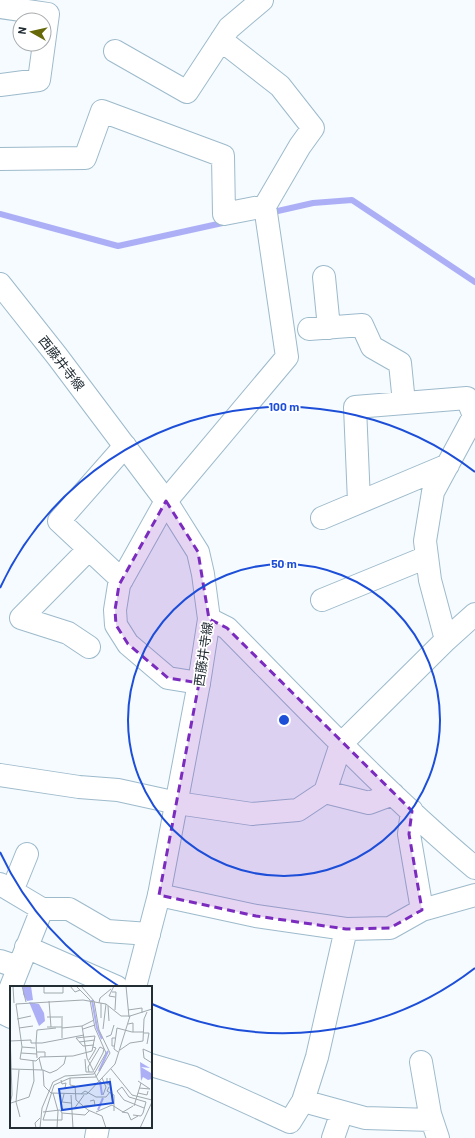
<svg xmlns="http://www.w3.org/2000/svg" width="475" height="1138" font-family="Barlow,'Noto Sans JP',sans-serif">
  <style>
    .lines { fill: none; stroke-linecap: round; stroke-linejoin: round }
    .stream { stroke: #acaff6; stroke-width: 6 }
    .minor-casing { stroke: #9dbacb; stroke-width: 24 }
    .major-casing { stroke: #9dbacb; stroke-width: 24 }
    .minor { stroke: #fff; stroke-width: 22 }
    .major { stroke: #fff; stroke-width: 22 }
    .marked { fill: #7b2cbf; fill-opacity: 0.2; stroke: #7b2cbf; stroke-width: 3; stroke-dasharray: 8 5; stroke-linejoin: round }
    .ring { fill: none; stroke: #1d4ed8; stroke-width: 2 }
    .labels { text-anchor: middle; dominant-baseline: central; stroke-width: 3.5; stroke-linejoin: round; paint-order: stroke }
    .street-label { font-size: 13px; fill: #222d34; stroke: #fff }
    .inset-river { fill: none; stroke: #acaff6; stroke-width: 2 }
    .inset-road { fill: none; stroke: #a1a9ae; stroke-width: 1 }
    .view { fill: #1d4ed8; fill-opacity: 0.15; stroke: #1d4ed8; stroke-width: 2 }
    .inset-edge { fill: none; stroke: #222d34; stroke-width: 2 }
    .centre { fill: #1d4ed8; stroke: #fff; stroke-width: 2 }
    .ring-label { font-size: 12px; text-anchor: middle; font-weight: bold; fill: #1d4ed8; stroke: #fff; stroke-width: 3.5; stroke-linejoin: round; paint-order: stroke }
  </style>
  <rect width="100%" height="100%" fill="#f5fbff"/>
  <g class="lines">
    <!-- stream -->
    <path class="stream" d="M269 213 313 203 352 200 475 282
      M0 214 118 246 227 222"/>
    <!-- minor casing -->
    <g class="minor-casing">
      <path id="minor" d="M0 7 48 14 39 80 0 85
        M115 51 187 92 229 28 262 0
        M0 159 85 158 102 111 223 156 224 214 265 206
        M324 277 329 328
        M309 329 362 325 372 347 400 363 404 403
        M359 502 355 407 467 398 474 416 433 492 425 541 430 580 446 640
        M322 518 448 465
        M122 580 59 521 125 446
        M322 600 427 557
        M209 619 227 628C308 710 387 794 475 868
        M89 647 68 633 21 618 89 549
        M199 683 168 678 128 644 116 625 115 610 119 585 166 501 287 357 265 206 300 146 313 128 280 86 221 40
        M0 775 79 787 118 790 177 803 252 814 298 810 325 792 341 744 446 640 475 614
        M325 792 369 803 393 794
        M412 811 409 834 422 910
        M0 884 42 909H69L107 931 149 934
        M12 891 27 854
        M159 895 256 916 346 929 390 928 422 910 475 895
        M26 947 117 987
        M0 961 18 967
        M11 1017 1 1012 42 909
        M421 1062 430 1114 438 1138
        M151 1065 192 1077 290 1122 303 1101 317 1057 346 929
        M303 1101 365 1118 432 1120
        M333 1138 342 1112"/>
    </g>
    <!-- major casing -->
    <g class="major-casing">
      <path id="major" d="M0 284 57 356 166 501 198 552 203 574 209 619 199 683 159 895 135 987
        M96 1138 98 1127"/>
    </g>
    <!-- minor -->
    <use href="#minor" class="minor"/>
    <!-- major -->
    <use href="#major" class="major"/>
  </g>
  <!-- marked area -->
  <path class="marked" d="M166 501 198 552 209 619 227 628 412 811 409 834 422 910 390 928 346 929 256 916 159 895 199 683 168 678 128 644 116 625 115 610 119 585Z"/>
  <!-- distance rings -->
  <g class="ring">
    <circle cx="284" cy="720" r="156"/>
    <path d="M475 968A313 313 0 0 1 152 1004M120 987A313 313 0 0 1 0 852M0 588A313 313 0 0 1 475 472"/>
  </g>
  <g class="labels">
    <!-- street labels -->
    <g class="street-label">
      <text transform="translate(62 363) rotate(52)">西藤井寺線</text>
      <text transform="translate(203 654) rotate(-82)">西藤井寺線</text>
    </g>
  </g>
  <!-- overview -->
  <g transform="translate(10 986)">
    <rect width="142" height="142" fill="#f5fbff"/>
    <path d="M13 0H21L23 14 17 15 13 8ZM19 16 29 18 34 27 35 35 29 40ZM130 76 140 82 131 81 141 87 142 93 138 94 133 91 131 95Z" fill="#acaff6"/>
    <path class="inset-river" d="M82 14 87 42 92 53M89 85 98 65M90 95 92 109M88 124 93 112"/>
    <path class="inset-road" d="M3 0 4 17M12 0 16 16M34 0V7H53V0M60 0 65 6 70 4M104 0 99 10 105 11M116 0 119 31M102 6H106L105 24M39 15 41 41M89 17 90 12 101 3M91 17V32M6 18 12 61 10 73 26 75 30 71 63 70 82 65 85 50 66 52M6 18 73 14 96 18 111 30H120M98 20 99 35M118 24 132 22V27M52 30V52M37 31H51M7 33 21 30M118 38 123 37V46M72 40 77 72 89 96M37 41H52M9 42 23 40M52 42 72 40 84 34M73 43 85 39M93 43 96 18M0 46 2 109 0 118M134 47H139L137 58M96 51 101 49 104 39M66 52 73 60 84 59M0 55 21 54V57H32L74 49M69 56 85 54M26 57 27 44 46 42M26 57 27 72M104 60H102V52H105M12 61 25 62M110 64 120 57 133 55 134 33 137 26M27 66H35V71M108 66 104 63 107 42 122 46H134M11 67 27 68M142 67 133 63 134 72 142 77M29 72 32 84M75 73 76 86H83M79 74 84 66 86 62 83 61M1 83 33 84 34 100 41 107 77 108 105 78 120 30 142 23M101 83 122 109 142 114M33 84 40 87 47 84 54 78 56 70M79 86 78 81 90 61 94 63 93 67 84 84M60 92V99L65 100 66 114 78 124 92 130 96 142M92 92 96 101 93 109M97 92V98H100V92M51 94 52 98 56 97 55 102M128 95 140 103 129 102M99 101 97 105 104 109V125M43 107 48 125 47 142M128 107 137 109 138 105M54 108 52 116 61 117M71 108 75 105 86 111H96L100 106M61 109 63 142M6 116 9 84M6 116 10 131M1 117 19 111 24 95 23 75M74 120 85 119 84 114 80 115M124 120 131 97M64 123 74 109M33 126 50 124 52 127 75 129 79 125M86 126 102 119 113 126 123 120M112 126 118 127 121 134 128 130M52 127V134H33L44 99 60 92 86 91 100 67 89 44 84 15 71 0M123 129 131 130 133 127 136 116 119 111 112 101 107 105 114 114 134 122M26 142 25 137 30 132M30 142 32 122 43 96 55 90 84 88 96 67 85 42 80 14 66 0M130 142 142 116"/>
    <path class="view" d="M100 96 103 117 52 124 49 103Z"/>
    <rect width="142" height="142" class="inset-edge"/>
  </g>
  <circle cx="284" cy="720" r="6" class="centre"/>
  <g class="ring-label">
    <text x="284" y="411">100 m</text>
    <text x="284" y="568">50 m</text>
  </g>
  <!-- north arrow -->
  <g transform="translate(32 32) rotate(278)"><circle r="19" fill="#ffffff" stroke="#a7abae"/>
  <path d="M0-3L7 15L0 10L-7 15Z" fill="#676908"/>
  <text y="-6" font-size="11" font-weight="bold" text-anchor="middle" fill="#222d34">N</text>
  </g>
</svg>
